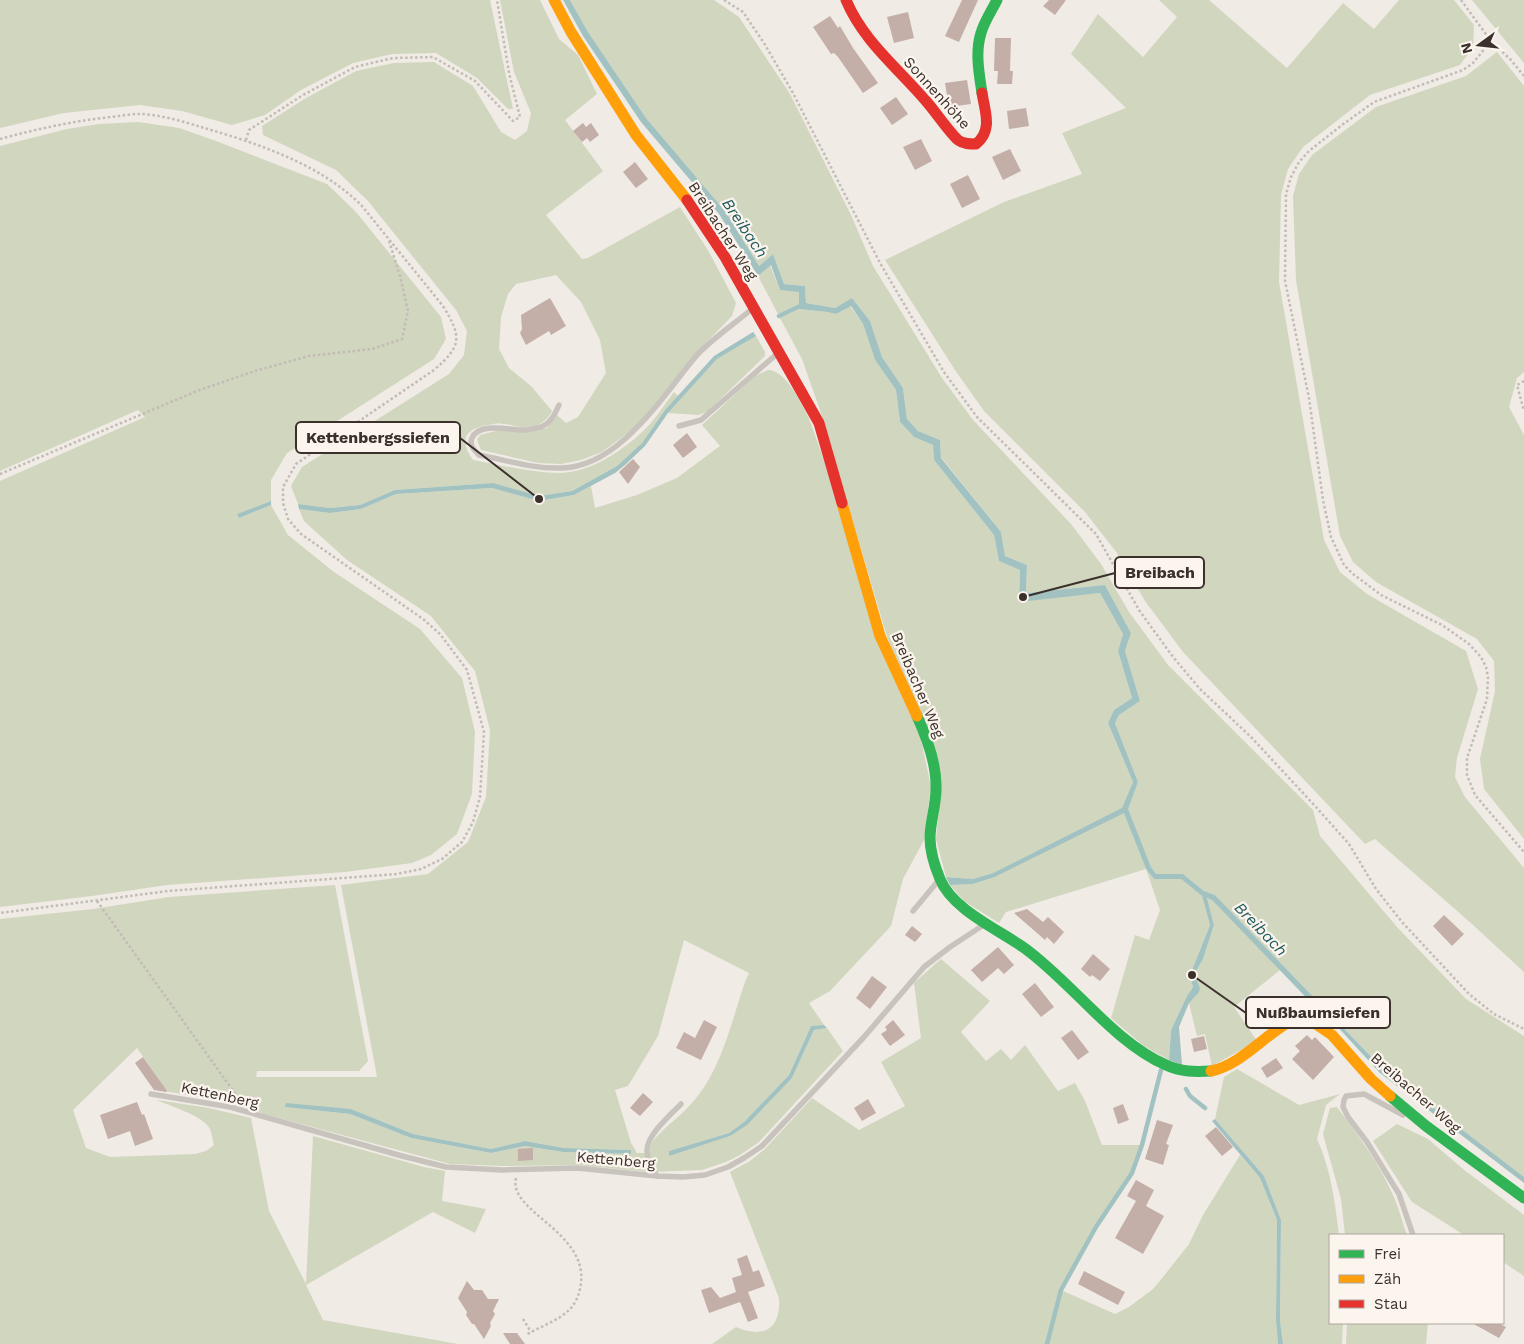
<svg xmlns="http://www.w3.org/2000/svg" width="1524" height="1344" font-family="'Work Sans',sans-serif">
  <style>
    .green { fill: #d1d6bf; fill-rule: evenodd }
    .water { fill: #a1c2c1 }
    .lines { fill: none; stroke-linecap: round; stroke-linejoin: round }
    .stream { stroke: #a1c2c1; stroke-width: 4.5 }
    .building { fill: #c3afa7 }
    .path { stroke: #c2bbb6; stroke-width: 2.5; stroke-dasharray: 2.5 2.5; stroke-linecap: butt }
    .lane { stroke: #c9c3be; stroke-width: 5.5 }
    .fast { stroke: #30b455; stroke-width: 11 }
    .slow { stroke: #ff9f0a; stroke-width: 11 }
    .jam { stroke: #e5322d; stroke-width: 11 }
    .labels { text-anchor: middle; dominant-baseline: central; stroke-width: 4.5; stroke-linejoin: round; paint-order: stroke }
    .street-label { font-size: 15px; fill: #3b302b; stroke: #fbf5ee }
    .water-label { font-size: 16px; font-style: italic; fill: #1f5a5e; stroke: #fbf5ee }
    .leader { fill: none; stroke: #3b302b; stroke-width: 2 }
    .callout-dot { fill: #3b302b; stroke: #fbf5ee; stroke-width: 2 }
    .callout { fill: #fbf5ee; stroke: #3b302b; stroke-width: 2 }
    .callout-label { font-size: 16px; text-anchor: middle; font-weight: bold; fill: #3b302b }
  </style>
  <rect width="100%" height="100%" fill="#f0ebe5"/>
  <!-- green -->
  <path class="green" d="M0 0H490L513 109H508L477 78 436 53 392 54 353 63 301 90 265 115 232 125 182 111 140 105 64 113 0 128Z
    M500 0H540L559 39 578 55 597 94 565 120 603 171 546 215 582 259 588 258 680 207 709 252 736 303 732 316 696 353 636 427 602 452 581 460 561 464 538 463 481 450 477 440 480 435 500 430 526 432 547 428 557 415 566 423 578 417 606 373 600 340 581 302 556 275 516 284 508 294 501 317 499 349 509 368 532 387 552 411C547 421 538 427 527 427 519 428 511 424 503 424 498 423 493 424 488 425 464 429 459 440 473 460 501 465 531 473 560 473 590 472 619 453 641 433 654 422 664 405 674 392L678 396 665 410 642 443 617 466 572 491 539 496 493 483 395 490 360 505 330 508 298 504 291 486 302 467 449 374 464 355 467 331 456 310 368 201 336 170 263 135 262 126 306 98 356 71 394 63 434 62 473 86 501 132 515 140 527 131 531 113 514 72Z
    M570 0H714L739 17 790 94 851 215 873 266 942 378 973 420 1071 524 1101 564 1129 612 1168 665 1313 810 1320 836 1397 927 1466 999 1524 1036V1177L1383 1069 1215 895 1204 891 1183 874H1156L1151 867 1127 809 1138 782 1115 723 1119 715 1140 701 1125 651 1131 633 1105 585 1026 593 1027 565 1005 556 1001 532 941 457 940 440 918 431 907 419 903 388 882 357 870 321 852 298 835 308 806 303 805 286 784 284 773 254 759 266 725 211 646 118 588 32Z
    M1159 0H1209L1287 68 1343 3 1374 29 1399 0H1454L1474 25 1473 47 1460 65 1370 95 1303 147 1288 169 1281 195 1279 282 1324 540 1340 572 1367 594 1466 651 1478 689 1457 758 1455 777 1465 797 1524 868V972L1472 924 1375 839 1365 844 1183 652 1145 601 1117 553 1085 512 984 411 955 370 885 260 1004 202 1082 174 1062 133 1126 108 1071 54 1098 14 1143 57 1177 17Z
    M1472 0H1524V63Z
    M1497 52 1524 86V372L1517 378 1509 407 1524 435V839L1484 789 1480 759 1495 691 1494 661 1477 639 1376 582 1353 562 1340 536 1296 280 1293 196 1299 174 1312 155 1376 107 1466 76Z
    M138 122 179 128 216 141 327 184 356 212 441 317 446 339 434 359 287 453 271 480V501L237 514 239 518 271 505 288 535 334 572 420 629 462 678 475 732 472 794 457 834 431 855 412 863 345 872 167 885 92 896 0 907V481L145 417 138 410 0 471V146L67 129 99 124Z
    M770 265 780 290 799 291V304L778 314 758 276Z
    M850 306 863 324 875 360 896 390 900 422 914 437 933 445 934 460 994 535 999 561 1020 570 1019 601 1100 593 1123 634 1118 651 1132 698 1114 710 1108 723 1133 782 1122 809 993 873 973 879 946 877 936 839 941 789 886 633 821 413 802 359 780 318 799 309 827 312 836 314Z
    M756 336 765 352V356L708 411 699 415 668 413 717 359Z
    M768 370C786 370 801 403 809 418L919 730 931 787 924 840 903 879 891 926 830 991 809 1003 824 1025 811 1026 789 1075 744 1122 729 1133 669 1151V1155L730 1136 792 1078 814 1030 827 1028 843 1051 759 1142 740 1155 726 1162 702 1170 649 1172 577 1165 503 1166 450 1164 264 1114 240 1104 158 1090 155 1074 137 1048 73 1110 86 1148 110 1157 195 1154 206 1151 214 1145C212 1138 212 1131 208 1126 200 1115 170 1106 157 1100L209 1108 251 1118 269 1211 306 1284 313 1136 424 1167 445 1171 442 1201 486 1209 475 1233 433 1212 306 1285 323 1320 458 1344H0V919L93 909 169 897 335 885 368 1061 359 1071H257L256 1077H377L341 885 428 874 468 842 486 797 490 730 475 671 431 616 347 560 304 521 299 509 330 513 361 509 396 494 492 488 539 501 574 495 591 486 595 508 637 495 677 478 720 446 702 425 755 376ZM684 940 749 973 745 982C731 1023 721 1071 692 1103 680 1117 664 1127 653 1141L650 1147V1153H637L631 1143 615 1090 628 1086 658 1036ZM285 1107 351 1109 413 1134 491 1149 525 1141 564 1148 630 1150 631 1154 563 1152 525 1146 491 1153 411 1138 350 1114Z
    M1124 812 1146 869 1154 879H1181L1202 896 1210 925 1190 975 1193 987 1187 996 1171 1030 1169 1060 1144 1046 1111 1018 1135 935 1149 940 1160 910 1146 869 1006 912 999 923 964 901 950 885 973 884 995 877Z
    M1207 898 1212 900 1280 970 1234 1007 1257 1041 1212 1066 1205 1034 1197 1036 1189 1003C1199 987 1202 995 1194 975L1203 959 1214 925Z
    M941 959 990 1001 961 1032 986 1061 1001 1049 1011 1060 1025 1045 1058 1091 1075 1083 1085 1101 1102 1145H1142L1132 1173 1096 1227 1061 1290 1115 1314 1129 1307 1153 1289 1163 1277 1189 1244 1203 1215 1240 1155 1260 1178 1277 1220 1276 1321 1278 1344H712L736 1327C764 1339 781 1329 779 1298L730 1172 750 1161 765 1149 812 1098 859 1130 905 1106 881 1062 921 1038 914 983Z
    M1237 1069 1299 1105 1340 1094 1326 1105 1317 1139C1331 1169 1335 1203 1339 1235H1330V1323H1343L1342 1344H1283L1280 1321 1281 1220 1264 1176 1215 1119 1224 1077Z
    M1337 1107C1358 1135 1379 1163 1393 1195 1399 1208 1402 1222 1407 1235H1345L1341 1199 1323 1134 1330 1108Z
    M1397 1124 1428 1139 1463 1169 1524 1215V1276L1503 1262V1235H1464L1412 1202 1373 1141Z
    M1347 1323H1428L1426 1344H1346Z"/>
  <!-- water -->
  <path class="water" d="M563 0H570L588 32 646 118 725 211 759 266 773 254 784 284 805 286 806 303 835 308 852 298 870 321 882 357 903 388 907 419 918 431 940 440 941 458 1001 532 1005 556 1027 565 1026 593 1105 585 1131 633 1125 651 1140 701 1119 715 1115 723 1138 782 1128 809 1151 867 1156 874H1183L1204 891 1215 895 1383 1069 1524 1177V1183L1380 1073 1335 1024 1322 1014 1212 900 1207 898 1214 925 1203 959 1194 975 1200 988 1199 992 1189 1003 1179 1027 1182 1065 1169 1060 1171 1030 1187 996 1193 987 1190 975 1210 925 1202 896 1181 879H1154L1146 869 1124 813 995 877 973 884 950 885 946 877 973 879 993 873 1122 808 1133 782 1108 723 1114 710 1132 698 1118 651 1123 634 1100 593 1019 602 1020 570 999 561 994 535 934 460 933 445 914 437 900 422 896 390 875 360 863 324 851 306 836 314 827 312 799 309V292L780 290 771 265 758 276 719 214 641 122 583 36Z
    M753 332 756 336 717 359 668 413 645 446 625 465 615 473 574 495 539 501 492 488 396 494 361 509 330 513 299 509 298 504 330 508 360 505 395 490 493 483 539 496 572 491 617 466 642 443 665 410 714 356Z
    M271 501V505L239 518 237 514Z
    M824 1025 827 1028 814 1030 792 1078 747 1125 730 1136 669 1156V1151L729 1133 744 1122 789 1075 811 1026Z
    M286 1103 351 1109 413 1134 491 1149 525 1141 564 1148 631 1150V1154L563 1152 525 1146 491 1153 411 1138 350 1114 285 1107Z
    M1215 1119 1264 1176 1281 1220 1280 1321 1283 1344H1278L1276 1321 1277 1220 1260 1178 1212 1121Z"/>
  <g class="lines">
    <!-- stream -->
    <path class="stream" d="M779 316 802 305
      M1186 1089 1190 1096 1205 1108
      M1047 1344 1061 1290 1096 1227 1132 1173 1142 1145 1161 1070"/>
  </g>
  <!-- building -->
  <path class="building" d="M962 0H978L959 42 945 36Z
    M1049 0H1066L1055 15 1043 6Z
    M908 12 914 38 894 43 887 17Z
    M830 16 838 28 840 26 853 48 878 83 863 93 838 57 834 53 831 54 813 27Z
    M995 38H1011L1010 71H1013L1012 84H997L998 71H994Z
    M967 80 971 104 949 107 945 83Z
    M896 97 908 114 892 125 880 108Z
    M1026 108 1029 126 1009 129 1007 111Z
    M583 123 586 127 591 123 599 135 590 142 587 138 582 142 573 131Z
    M921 139 932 161 915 170 903 147Z
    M1010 149 1021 171 1003 180 992 157Z
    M635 162 648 179 636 188 623 172Z
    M968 175 980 199 962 208 950 184Z
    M550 298 566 326 551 335 549 331 526 345 520 333 522 329 521 315Z
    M687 433 697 447 683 458 673 445Z
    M633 459 640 467 628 484 619 472Z
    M1027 909 1043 922 1048 917 1064 932 1054 944 1047 937 1045 940 1014 913Z
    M1444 915 1464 934 1452 946 1433 926Z
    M912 926 922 934 915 942 905 935Z
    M998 947 1014 965 1004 974 998 968 982 982 971 970Z
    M1093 954 1110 969 1100 981 1092 975 1090 977 1081 969Z
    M872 976 887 987 870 1009 856 998Z
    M1035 983 1054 1007 1041 1017 1022 994Z
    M704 1020 717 1027 701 1060 676 1048 684 1032 695 1038Z
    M893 1020 905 1035 890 1046 881 1034 887 1030 885 1027Z
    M1072 1030 1089 1052 1078 1060 1061 1038Z
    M1307 1035 1312 1040 1315 1037 1334 1057 1313 1080 1292 1059 1300 1051 1295 1046Z
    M1204 1036 1207 1049 1194 1052 1191 1039Z
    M143 1057 167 1091 166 1092 154 1090 135 1063Z
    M1276 1058 1283 1068 1267 1078 1261 1068Z
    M643 1093 653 1102 640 1116 630 1108Z
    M868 1099 876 1113 862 1121 854 1108Z
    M137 1102 142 1115 144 1114 153 1139 135 1146 130 1131 108 1139 100 1115Z
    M1123 1104 1129 1120 1118 1124 1113 1108Z
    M1157 1120 1173 1125 1166 1144 1169 1145 1163 1165 1145 1159Z
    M1216 1127 1233 1147 1222 1156 1205 1136Z
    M533 1148V1160L518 1161V1149Z
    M1136 1180 1154 1190 1146 1206 1164 1216 1143 1254 1115 1238 1136 1201 1127 1196Z
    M747 1255 753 1272 759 1270 765 1286 748 1292 758 1318 748 1322 740 1302 709 1313 701 1290 711 1287 720 1298 736 1292 732 1278 742 1275 737 1259Z
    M1084 1271 1125 1292 1118 1305 1078 1284Z
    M467 1281 474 1290H482L488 1299H499L493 1311 495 1314 490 1323 491 1326 484 1339 474 1324H472L466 1315 467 1312 458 1298Z
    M1472 1323H1498L1506 1327 1499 1338Z
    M503 1333H517L525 1344H510Z"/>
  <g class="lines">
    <!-- path -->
    <path class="path" d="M724 0 743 12 764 43 793 93 880 263 944 372 977 417 1096 534 1139 610 1173 657 1200 689 1252 738 1316 807 1349 844 1376 889 1402 922 1469 994 1494 1014 1524 1029
      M1461 0 1491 41
      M1524 76 1511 60 1491 41 1473 63 1463 70 1374 102 1342 125 1309 151 1299 162 1291 177 1286 194 1285 281 1309 398 1323 500 1331 537 1344 565 1353 574 1381 595 1442 625 1469 644 1481 657 1486 667 1488 677 1487 699 1467 758V775L1475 795 1524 852
      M0 139C37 129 73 121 111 117 120 116 129 114 138 114 157 114 182 121 201 127 256 143 321 164 362 206L443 306C462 337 462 346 434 370L296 464 283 487V503L288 519 301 534 423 619 440 634 467 670 484 732 480 797 473 822 462 842 442 859 421 869 397 874 168 891 0 913
      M246 140 249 130 303 95 355 67 393 58 433 57 475 81 513 121 520 117 509 73 497 0
      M1524 381 1517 385 1524 411
      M0 474 197 391 255 371 309 356 372 349 402 339 408 311 400 276 389 241
      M97 901 239 1099
      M516 1178C508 1212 587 1231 581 1283 580 1292 576 1304 569 1310 558 1321 539 1327 526 1335
      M523 1319 531 1332"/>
    <!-- lane -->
    <path class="lane" d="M559 405C556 412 551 423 543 426 539 428 532 429 527 430 514 431 479 421 472 438 469 445 474 450 479 455 506 460 533 469 561 468 620 467 663 395 697 355 713 338 734 324 752 309
      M679 426 701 420 778 353
      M913 911 938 881
      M151 1094 230 1107 402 1156 446 1167 502 1170 577 1168 657 1176 683 1177 705 1175 728 1167 744 1158 762 1146 864 1037 924 967 950 947 985 924
      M1403 1115 1364 1094 1346 1096 1344 1100 1343 1107 1348 1117 1367 1142 1399 1194 1413 1235
      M657 1176C652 1168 647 1161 647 1151 646 1136 671 1114 681 1104"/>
    <!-- fast -->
    <path class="fast" d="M982 93C979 73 975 52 981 33 984 22 992 10 997 0
      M917 716C927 738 937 765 936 789 936 806 930 822 930 838 930 851 935 867 940 879 952 909 997 929 1023 947 1071 981 1113 1042 1166 1065 1181 1072 1195 1072 1211 1071
      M1390 1096 1426 1126 1524 1198"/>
    <!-- slow -->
    <path class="slow" d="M554 0 571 32 636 135 687 200
      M842 503 880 636 917 716
      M1211 1071C1239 1065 1260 1040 1284 1025 1291 1021 1300 1020 1307 1018L1332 1035 1371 1079 1390 1096"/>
    <!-- jam -->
    <path class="jam" d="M846 0C863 41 898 68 926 101 935 111 949 132 958 140 963 144 970 144 976 144 993 130 985 112 982 93
      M687 200 725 257 819 423 842 503"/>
  </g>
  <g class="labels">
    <!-- street labels -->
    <g class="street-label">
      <text transform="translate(937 93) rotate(48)">Sonnenhöhe</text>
      <text transform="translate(723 231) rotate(57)">Breibacher Weg</text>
      <text transform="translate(918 685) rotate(67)">Breibacher Weg</text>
      <text transform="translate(1416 1093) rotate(41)">Breibacher Weg</text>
      <text transform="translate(220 1095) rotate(12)">Kettenberg</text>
      <text transform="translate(616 1160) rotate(5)">Kettenberg</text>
    </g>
    <!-- water labels -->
    <g class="water-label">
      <text transform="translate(745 228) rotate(56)">Breibach</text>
      <text transform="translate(1261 929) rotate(46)">Breibach</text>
    </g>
  </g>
  <!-- callouts -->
  <path class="leader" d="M539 499L460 438M1023 597L1115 573M1192 975L1246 1013"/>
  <g class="callout-dot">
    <circle cx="539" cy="499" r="5"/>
    <circle cx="1023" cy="597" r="5"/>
    <circle cx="1192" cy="975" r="5"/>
  </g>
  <g class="callout">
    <rect x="296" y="422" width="164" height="31" rx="5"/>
    <rect x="1115" y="557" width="89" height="31" rx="5"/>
    <rect x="1246" y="997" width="144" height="31" rx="5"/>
  </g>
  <g class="callout-label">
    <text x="378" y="443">Kettenbergssiefen</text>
    <text x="1160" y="578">Breibach</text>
    <text x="1318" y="1018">Nußbaumsiefen</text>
  </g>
  <!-- legend -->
  <rect x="1329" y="1234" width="175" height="90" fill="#fbf5ee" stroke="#aea6a0"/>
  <rect x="1339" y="1250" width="25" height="8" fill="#30b455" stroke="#aea6a0"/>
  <text x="1374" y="1259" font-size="15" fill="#3b302b">Frei</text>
  <rect x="1339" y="1275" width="25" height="8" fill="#ff9f0a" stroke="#aea6a0"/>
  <text x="1374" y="1284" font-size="15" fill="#3b302b">Zäh</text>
  <rect x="1339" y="1300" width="25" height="8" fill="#e5322d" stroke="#aea6a0"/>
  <text x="1374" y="1309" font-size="15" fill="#3b302b">Stau</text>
  <!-- north arrow -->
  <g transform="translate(1479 45) rotate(255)" stroke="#fbf5ee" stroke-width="4" paint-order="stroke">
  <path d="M0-4L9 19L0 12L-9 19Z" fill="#3b302b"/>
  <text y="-8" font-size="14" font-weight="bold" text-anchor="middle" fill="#3b302b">N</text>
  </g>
</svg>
